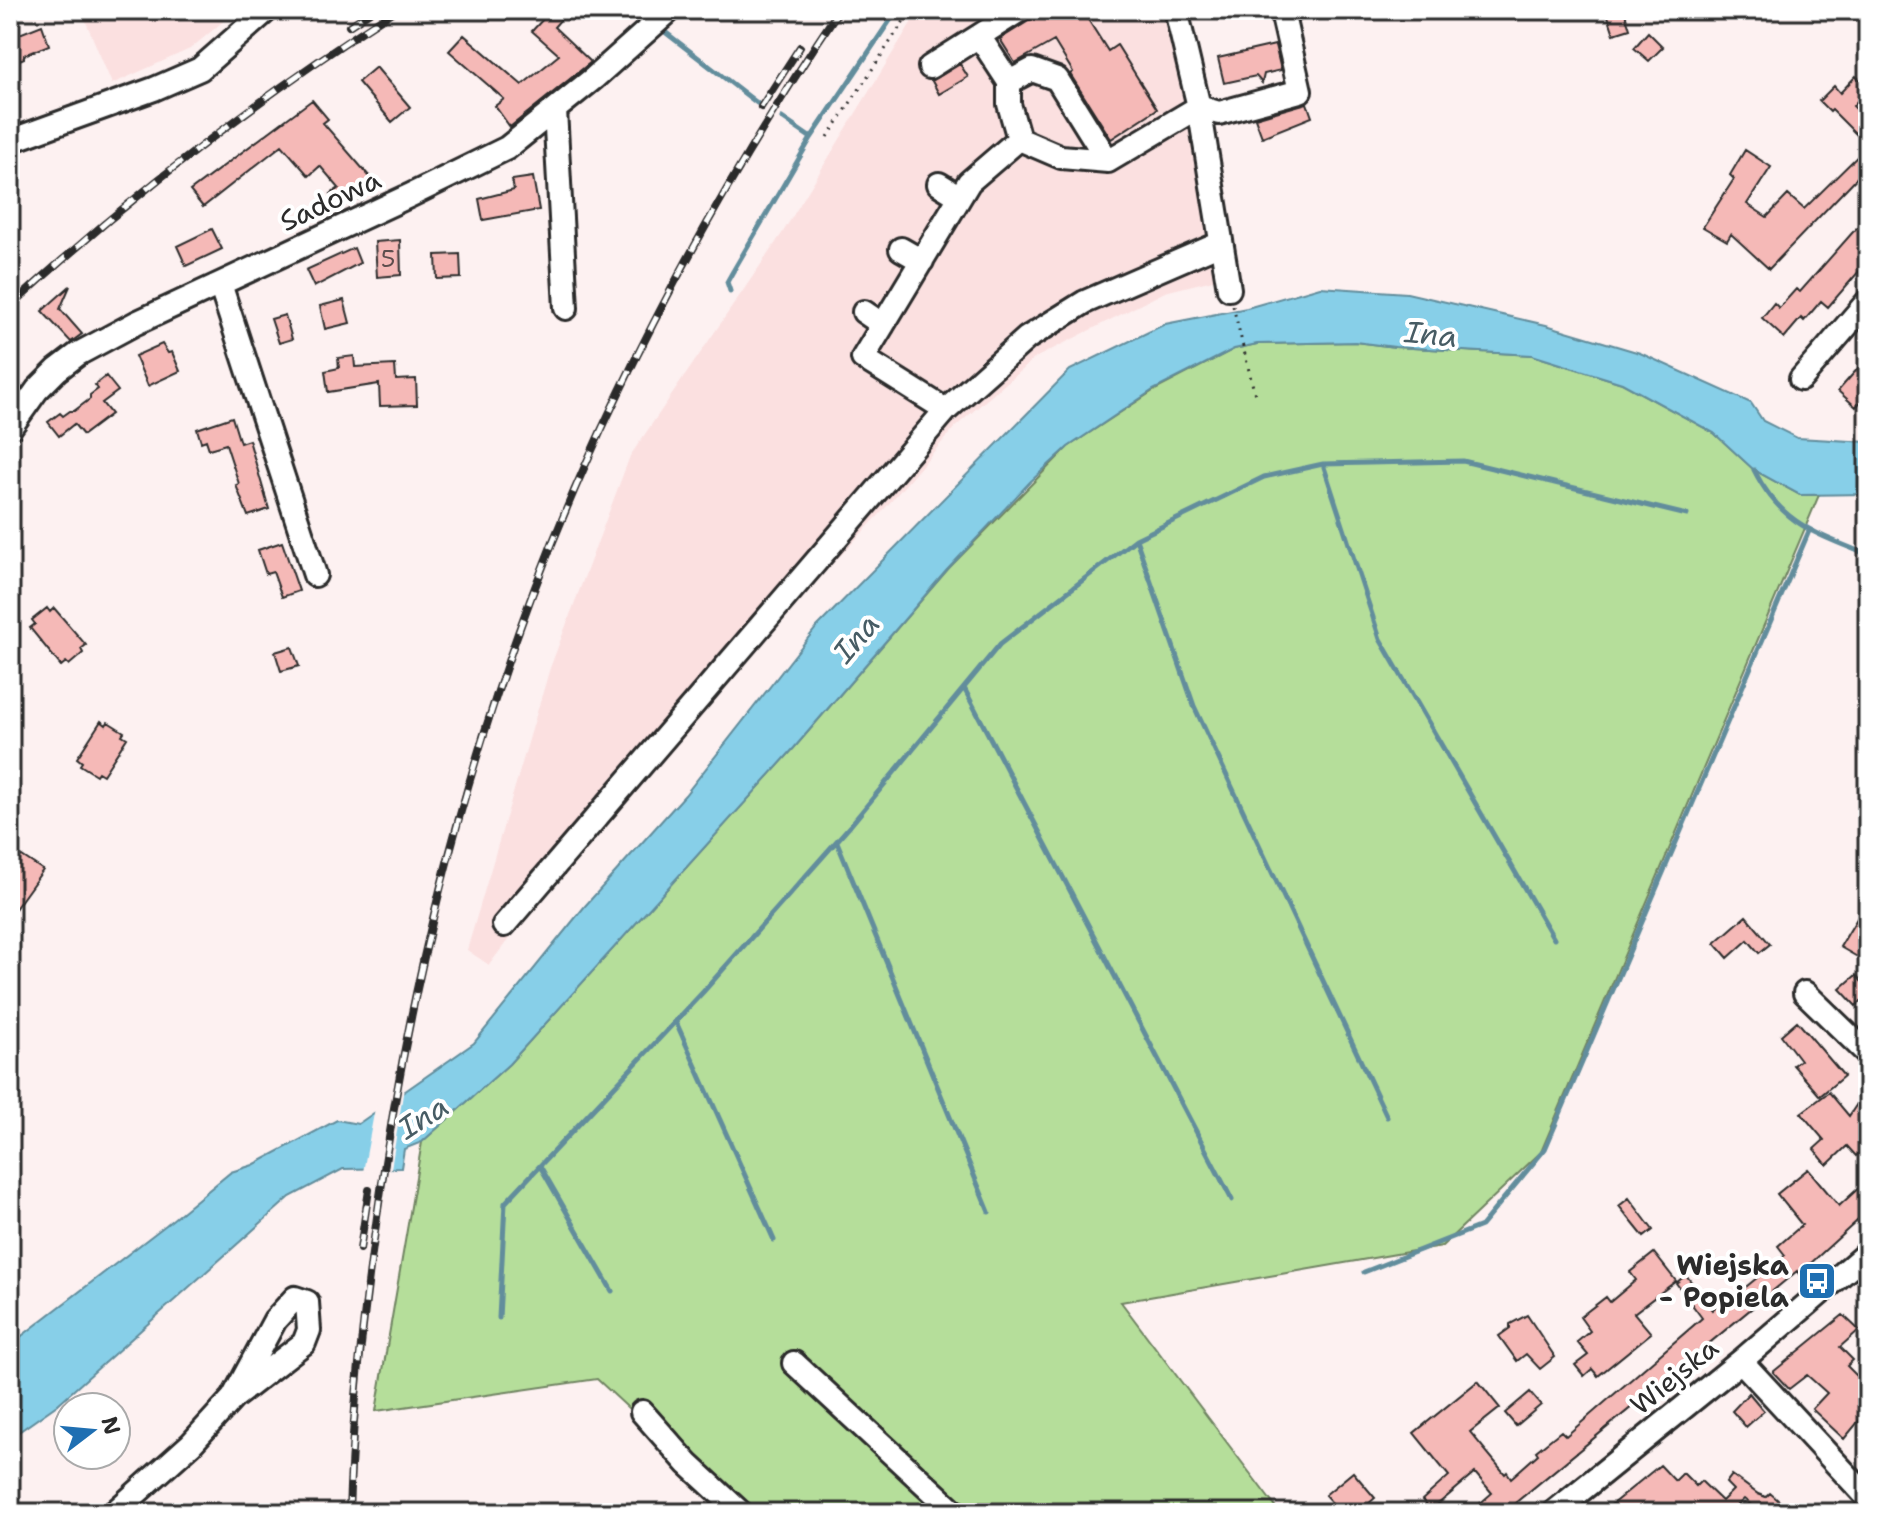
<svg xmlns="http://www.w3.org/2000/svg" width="1878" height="1523" font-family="'Shantell Sans',sans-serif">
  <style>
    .built { fill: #fbe0e0 }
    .green { fill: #b5de9a; stroke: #708462; stroke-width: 2 }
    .water { fill: #87cfe8; stroke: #628d9c; stroke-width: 2 }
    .pier { fill: #fdf1f1 }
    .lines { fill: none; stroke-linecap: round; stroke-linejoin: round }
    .stream { stroke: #628d9c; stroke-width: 5 }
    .building { fill: #f5b9b7; stroke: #2b2b2b; stroke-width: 2 }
    .minor-casing { stroke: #2b2b2b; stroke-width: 28 }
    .path { stroke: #2b2b2b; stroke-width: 3; stroke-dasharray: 2 6; stroke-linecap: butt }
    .minor { stroke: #fff; stroke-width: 22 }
    .rail-casing { stroke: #2b2b2b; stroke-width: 8 }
    .rail { stroke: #fff; stroke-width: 5; stroke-dasharray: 15; stroke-linecap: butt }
    .labels { text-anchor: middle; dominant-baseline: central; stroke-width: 8; stroke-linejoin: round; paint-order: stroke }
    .number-label { font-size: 24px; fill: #5e4e4e }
    .street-label { font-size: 28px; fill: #2b2b2b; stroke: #fff }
    .poi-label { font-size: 28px; font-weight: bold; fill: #2b2b2b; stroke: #fff; text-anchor: end }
    .water-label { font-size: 30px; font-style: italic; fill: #475c64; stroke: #fff }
  </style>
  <rect width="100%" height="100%" fill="#fdf1f1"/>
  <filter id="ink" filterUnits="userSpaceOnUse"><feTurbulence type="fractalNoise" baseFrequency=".0125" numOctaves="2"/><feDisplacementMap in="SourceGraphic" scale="16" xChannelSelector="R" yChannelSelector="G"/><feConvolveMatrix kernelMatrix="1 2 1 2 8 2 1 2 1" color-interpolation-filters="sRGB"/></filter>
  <g filter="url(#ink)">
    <!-- built -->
    <path class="built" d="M81 10H237L190 49 112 84Z
      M919 10H1183L1237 274 1165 292 1035 358 955 427 881 513 736 665 577 849 489 965 467 950 550 668 630 456 783 232Z"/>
    <!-- green -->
    <path class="green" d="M1355 342 1395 347 1532 355 1622 383 1714 433 1754 470 1800 495H1819L1541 1152 1442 1246 1121 1302 1280 1513H741L597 1379 376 1411 422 1142 509 1064 794 748 949 568 1068 447 1153 391 1234 349 1257 344Z"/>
    <!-- water -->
    <path class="water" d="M1320 287 1407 293 1546 325 1640 353 1751 403 1763 421 1797 438 1868 442V494L1800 495 1754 470 1714 433 1622 383 1532 355 1395 347 1355 342 1257 344 1234 349 1153 390 1068 447 1030 482 946 571 794 748 509 1064 422 1142 404 1149 401 1168 343 1169 290 1197 57 1405 10 1438V1345L166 1225 231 1172 253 1165 337 1120 358 1124 474 1043 585 906 685 795 816 628 1070 370 1165 324 1247 308Z"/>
    <!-- pier -->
    <path class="pier" d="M404 1088 391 1169 363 1172 375 1108Z"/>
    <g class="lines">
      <!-- stream -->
      <path class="stream" d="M640 10 644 14
        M665 32 757 103
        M782 118 811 138
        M730 291 727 282 732 273 811 138 897 10
        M1323 464 1380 639 1554 939
        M1754 470C1781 524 1815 533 1868 555
        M1136 539 1194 706 1387 1117
        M964 688 1232 1200
        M837 842 989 1212
        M676 1022 774 1240
        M540 1166 612 1291
        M1364 1272 1481 1226 1545 1149 1809 531
        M499 1318 505 1203 703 992 850 826 1000 644 1136 539 1264 477 1323 464 1463 461 1687 515"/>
    </g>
    <!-- building -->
    <path class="building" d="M538 10H569L554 27 591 62 510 127 495 106 504 99 449 51 464 35 522 85 559 55 532 31 545 17Z
      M1046 10H1082L1108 51 1117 45 1157 109 1111 139 1070 74 1073 72 1054 41 1015 63 1000 39Z
      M1606 10H1624L1630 29 1614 34Z
      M10 22H12L17 35 42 25 49 45 24 55V58L10 64Z
      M1648 32 1663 47 1649 61 1634 48Z
      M1275 45 1281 70 1264 74 1262 83 1256 76 1224 83 1218 58Z
      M960 64 968 77 939 94 932 81Z
      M376 67 410 107 392 122 358 82Z
      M1856 76 1868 88 1853 106 1868 121V166L1769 269 1731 234 1727 241 1703 227 1734 179 1730 175 1745 150 1771 167 1747 204 1767 217 1788 195 1804 209 1868 146 1832 110 1830 112 1819 101 1834 86 1840 93Z
      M312 100 328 119 323 123 376 184 359 199 355 194 341 206 331 194 339 188 320 166 309 176 282 145 203 207 190 191Z
      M1307 103 1312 117 1262 137 1255 118Z
      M533 177 539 210 483 220 479 199 514 190 512 180Z
      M1868 215V261L1828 307 1821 301 1804 321 1801 318 1784 338 1762 318 1774 303 1779 308 1796 289 1800 292Z
      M212 229 222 249 186 266 177 246Z
      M400 240 401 275 377 277 375 242Z
      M354 248 360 263 314 287 306 270Z
      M460 254 461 278 437 279 436 255Z
      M70 286 60 309 82 334 71 342 42 311Z
      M344 300 350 323 325 329 320 306Z
      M285 315 292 339 279 343 271 319Z
      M162 344 168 353 172 352 180 371 148 386 135 356Z
      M354 356 355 367 395 365 396 380 416 379 417 405 380 406 379 384 328 392 325 371 339 368 338 358Z
      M1868 357V393L1856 407 1838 391Z
      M106 376 118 391 102 403 111 414 83 435 74 424 59 436 48 422 60 413 63 416 70 411H74L90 399V395L98 389 95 385Z
      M232 417 240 443 249 440 269 509 248 516 236 485 239 484 226 444 209 449 206 440 201 442 197 429Z
      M282 542 299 591 282 597 273 572 266 574 258 550Z
      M47 608 50 612 54 608 86 645 81 649 83 653 69 665 66 662 61 666 30 628 35 624 32 620Z
      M292 647 299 666 281 671 275 652Z
      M101 721 106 725 108 722 124 732 122 735 127 738 103 775 98 772 96 775 80 765 82 762 77 758Z
      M22 856 43 870 10 916V871L13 866 11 859Z
      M1868 900V947L1861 959 1840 947Z
      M1746 916 1770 944 1759 953 1748 940 1728 958 1715 943Z
      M1856 975 1868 989V995L1856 1006 1840 989Z
      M1797 1021 1844 1076 1820 1096 1793 1065 1800 1060 1781 1035Z
      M1868 1087V1146L1856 1156 1847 1146 1827 1165 1814 1149 1824 1140 1801 1113 1829 1092 1849 1116Z
      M1808 1169 1839 1206 1862 1185 1868 1191V1211L1799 1274 1797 1271 1503 1513H1469L1492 1493 1475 1473 1431 1510 1422 1500 1449 1476 1414 1433 1478 1381 1500 1408 1470 1432 1505 1474 1507 1472 1511 1478 1538 1454 1536 1451 1561 1431 1566 1436 1702 1318 1676 1283 1686 1275 1712 1310 1722 1301 1725 1304 1785 1255 1778 1246 1802 1225 1777 1194Z
      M1629 1198 1653 1230 1644 1237 1619 1206Z
      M1654 1253 1676 1281 1634 1313 1651 1333 1598 1376 1592 1369 1584 1376 1575 1365 1588 1355 1577 1342 1590 1331 1580 1317 1606 1297 1610 1302 1636 1280 1630 1272Z
      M1527 1315 1555 1357 1540 1369 1526 1354 1517 1361 1499 1336 1510 1328V1324Z
      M1843 1315 1859 1330 1840 1347 1853 1360 1847 1366 1868 1387V1410L1844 1439 1812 1409 1827 1393 1807 1375 1789 1389 1773 1372Z
      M1530 1392 1541 1405 1516 1426 1505 1413Z
      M1749 1393 1764 1411 1746 1427 1732 1411Z
      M1660 1465 1675 1481 1683 1473 1696 1486 1701 1481 1722 1501 1733 1490 1726 1483 1732 1475 1758 1494 1766 1497 1770 1493 1793 1513H1761L1744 1499 1732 1511 1734 1513H1617L1611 1505Z
      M1353 1472 1375 1498 1358 1513H1341L1325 1495Z"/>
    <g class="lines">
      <!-- minor casing -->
      <g class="minor-casing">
        <path id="minor" d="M1020 10 979 36 1009 82V104L1019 139 1061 157 1108 161 1199 107 1219 113 1300 91 1283 16 1293 10
          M1176 10 1199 107 1229 289
          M930 67 979 36
          M1009 82 1032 70 1057 79 1108 161
          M555 110 566 308
          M1019 139 969 182 863 358 946 410 1027 338 1085 302 1221 243
          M10 141 154 89 200 69 267 10
          M939 184 960 197
          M901 249 922 261
          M220 284 315 575
          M864 312 883 325
          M1801 379 1868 301
          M10 428 37 390 57 370 78 354 136 323 411 195 507 148 594 78 670 10
          M504 925 946 410
          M1805 993 1868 1054
          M1741 1361 1868 1498
          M794 1363 956 1513
          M642 1412 688 1464 741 1513
          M114 1513 191 1444 233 1398 304 1343 309 1330 307 1302 295 1298 275 1320 233 1398
          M1553 1513 1741 1361 1868 1252"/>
      </g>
      <!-- path -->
      <path class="path" d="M828 137 911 10
        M1233 306 1255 395"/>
      <!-- minor -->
      <use href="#minor" class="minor"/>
      <!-- rail casing -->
      <g class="rail-casing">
        <path id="rail" d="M349 26 373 10
          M761 107 800 47
          M10 307C129 197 258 98 395 10
          M360 1249 369 1190
          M349 1513C352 1413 363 1315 377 1217 416 935 492 657 615 401 680 264 755 135 839 10"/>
      </g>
      <!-- rail -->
      <use href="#rail" class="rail"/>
    </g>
  </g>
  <!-- icons -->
  <defs>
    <g id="bus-square" transform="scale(2)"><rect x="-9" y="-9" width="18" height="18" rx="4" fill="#1f6fb2" stroke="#fff"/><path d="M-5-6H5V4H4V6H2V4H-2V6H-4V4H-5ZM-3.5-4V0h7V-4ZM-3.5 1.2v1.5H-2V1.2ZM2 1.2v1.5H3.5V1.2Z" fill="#fff"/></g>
  </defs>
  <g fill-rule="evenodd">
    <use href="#bus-square" x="1817" y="1281"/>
  </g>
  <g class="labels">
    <!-- number labels -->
    <g class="number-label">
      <text x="388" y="259">5</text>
    </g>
    <!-- street labels -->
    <g class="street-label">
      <text transform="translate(330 200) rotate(-25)">Sadowa</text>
      <text transform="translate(1674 1376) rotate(-39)">Wiejska</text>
    </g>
    <!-- poi labels -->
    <g class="poi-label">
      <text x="1789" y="1265">Wiejska<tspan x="1789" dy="32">- Popiela</tspan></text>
    </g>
    <!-- water labels -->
    <g class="water-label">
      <text transform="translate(1431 334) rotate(6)">Ina</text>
      <text transform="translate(856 638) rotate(-49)">Ina</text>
      <text transform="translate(423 1117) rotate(-32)">Ina</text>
    </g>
  </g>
  <!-- margin -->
  <rect width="1878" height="1523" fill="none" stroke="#fff" stroke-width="40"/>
  <rect x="20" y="20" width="1838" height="1483" fill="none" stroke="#2b2b2b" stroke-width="3" filter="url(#ink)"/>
  <!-- north arrow -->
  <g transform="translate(92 1431) rotate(74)"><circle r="38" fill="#ffffff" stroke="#aaaaaa" stroke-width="2"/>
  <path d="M0-6L14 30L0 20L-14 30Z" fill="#1f6fb2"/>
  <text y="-12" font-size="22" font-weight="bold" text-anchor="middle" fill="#2b2b2b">N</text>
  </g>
</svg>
